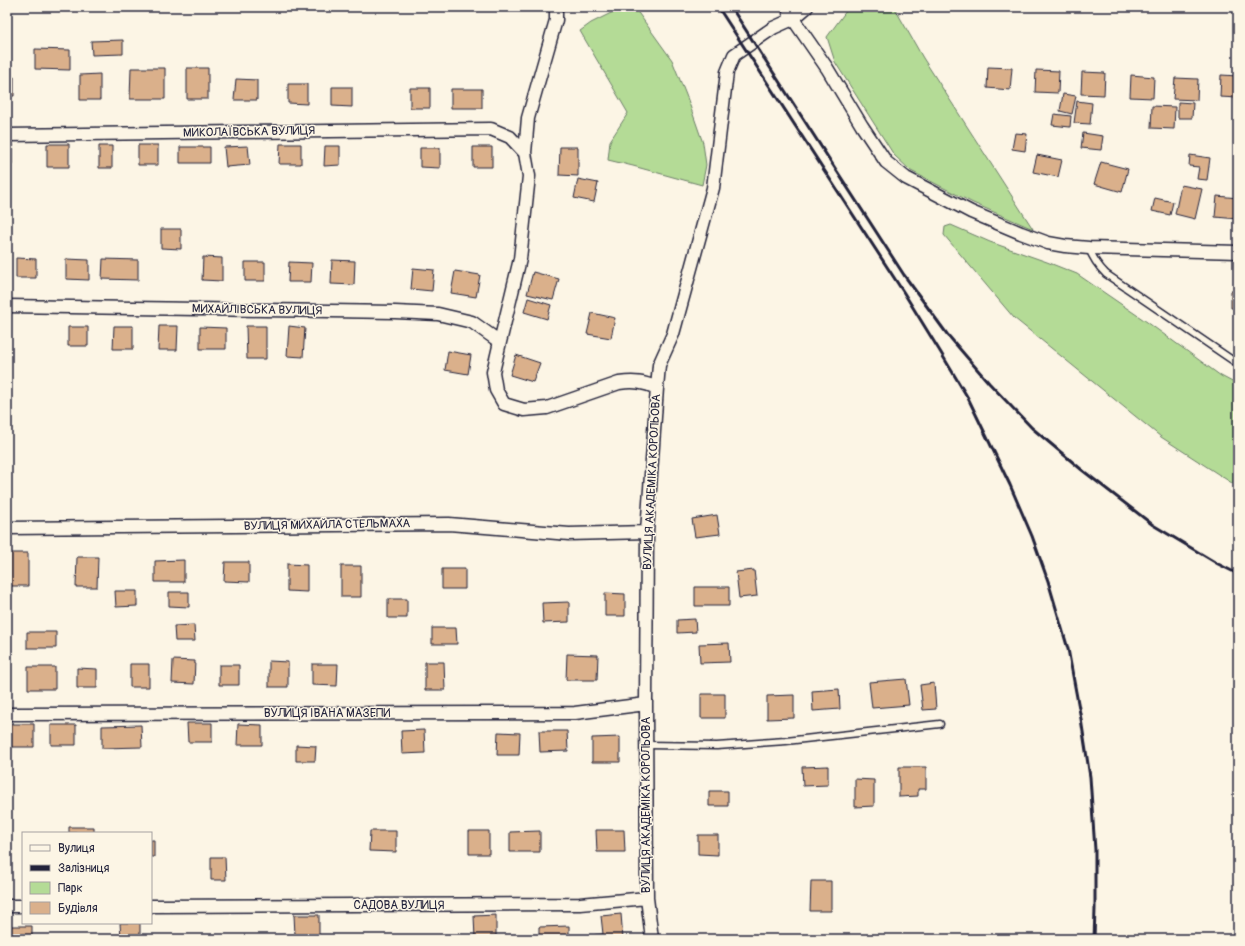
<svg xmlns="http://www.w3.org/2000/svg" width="1245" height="946" font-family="Pangolin,sans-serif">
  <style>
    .green { fill: #b4db96; stroke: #6b7e68 }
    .building { fill: #dab08b; stroke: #22223b }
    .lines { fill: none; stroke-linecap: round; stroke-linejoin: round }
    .service-casing { stroke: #22223b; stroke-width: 9 }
    .minor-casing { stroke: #22223b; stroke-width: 15 }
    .service { stroke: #fcf5e5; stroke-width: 6 }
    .minor { stroke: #fcf5e5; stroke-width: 12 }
    .rail { stroke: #22223b; stroke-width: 3 }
    .labels { text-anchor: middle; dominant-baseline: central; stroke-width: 3; stroke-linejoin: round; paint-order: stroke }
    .street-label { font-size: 12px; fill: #22223b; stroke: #fcf5e5 }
  </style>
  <rect width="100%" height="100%" fill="#fcf5e5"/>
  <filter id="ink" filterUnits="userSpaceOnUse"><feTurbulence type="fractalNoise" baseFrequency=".025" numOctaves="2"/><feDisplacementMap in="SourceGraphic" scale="8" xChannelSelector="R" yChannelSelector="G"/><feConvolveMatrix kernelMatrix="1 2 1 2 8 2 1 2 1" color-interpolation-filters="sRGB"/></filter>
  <g filter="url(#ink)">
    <!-- green -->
    <path class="green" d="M623 7H634L672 60 688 100 703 143 706 165 702 185 633 166 608 160 610 141 628 113 580 31 591 23Z
      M849 7H894L923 58 1033 229 973 203 911 171 894 155 835 62 827 37Z
      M951 225 990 242 1047 262 1077 274 1147 322 1221 376 1238 385V487L1161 437 1014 318 944 235 945 227Z"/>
    <!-- building -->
    <path class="building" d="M123 40V54L92 55 91 41Z
      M35 49 70 50V70L35 69Z
      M988 67 1012 68 1010 90 987 88Z
      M131 68H165V99H130Z
      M187 68H208V99H187Z
      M1036 70 1059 71 1058 93 1035 92Z
      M1082 72 1105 73 1104 95 1081 94Z
      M100 74V100H80V75Z
      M1131 75 1154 77 1153 98 1130 97Z
      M1221 75 1238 76V98L1220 97Z
      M7 77H14V96H7Z
      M1175 78 1198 79 1197 100 1173 99Z
      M236 79 257 80V100H234Z
      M288 84H307V104L288 103Z
      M332 87H352V107L332 106Z
      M410 88H430V108H410Z
      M451 89H482V108H451Z
      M1063 94 1076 96 1072 114 1060 111Z
      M1077 101 1092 103 1090 124 1074 123Z
      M1178 102 1193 103 1192 118H1178Z
      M1152 106 1175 107 1174 129 1151 128Z
      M1054 114 1071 116 1070 127 1052 125Z
      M1015 133 1027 134 1025 151 1012 149Z
      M1083 133 1103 136 1101 150 1081 148Z
      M7 144H12V164H7Z
      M47 144H69V167H47Z
      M280 144H301V164H279Z
      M138 145H158V165H138Z
      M99 146H112V168H99Z
      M248 146 250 165 226 167 224 147Z
      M325 146H340V165L324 166Z
      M180 147H210V163H180Z
      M473 147H492V167H473Z
      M560 147H578V176L559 175Z
      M420 148H440V168L420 167Z
      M1037 155 1062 160 1058 177 1033 172Z
      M1190 155 1210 158 1207 180 1197 179 1199 167 1189 166Z
      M1101 162 1128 169 1122 192 1094 184Z
      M578 179 598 183 594 202 574 198Z
      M1181 185 1202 189 1195 219 1175 214Z
      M1217 196 1238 198V219L1215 217Z
      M1155 198 1173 202 1170 215 1152 211Z
      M161 229H181V249L161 248Z
      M203 257 222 258V281L202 280Z
      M16 258 36 259V278H16Z
      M66 259 89 260V280L66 279Z
      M103 259 138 260V280L102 279Z
      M332 260 355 261 354 285 331 284Z
      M245 262H265V281H245Z
      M289 262 312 263 311 282H288Z
      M413 268 434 270 432 291 411 289Z
      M455 271 480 275 476 297 451 293Z
      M533 272 559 279 553 300 527 294Z
      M1231 291H1238V308H1231Z
      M528 298 551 305 547 319 524 312Z
      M592 313 615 318 611 338 587 334Z
      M114 326H133V349H113Z
      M159 326H178L177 350H158Z
      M246 326H266V359H247Z
      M289 326 305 328 303 357 287 356Z
      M68 327H88V346H68Z
      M200 327 226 328V349H200Z
      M448 351 471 355 468 374 445 370Z
      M516 355 540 363 533 382 510 375Z
      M717 515 720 534 695 537 692 519Z
      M9 553H28V586H9Z
      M77 557H98L97 587H76Z
      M184 560V582H155V561Z
      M225 562H249V582L224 581Z
      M287 564 307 565V592L287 591Z
      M341 566H361V597H341Z
      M442 569H465V589H442Z
      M754 570 757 596 739 598 736 572Z
      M695 587H729V606H695Z
      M115 591H137V606L116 607Z
      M169 592H189V607L169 606Z
      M605 593 625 594V616H605Z
      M388 599H407V618H388Z
      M569 602V622L543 623 542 603Z
      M695 619 696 632 677 633V620Z
      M194 625 195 641H175L174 626Z
      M432 628H456L457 644H432Z
      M27 632H56V648H27Z
      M729 643 730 662 700 663 699 644Z
      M567 654 598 655 597 680H566Z
      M173 660 195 661 194 684 172 683Z
      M269 661 288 662V687H269Z
      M425 662H444L445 690H425Z
      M130 664H149V687H130Z
      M312 664H338L337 686 312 685Z
      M219 665H239V685H219Z
      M28 667H55V689H28Z
      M77 668 97 669V688H77Z
      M906 679 909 705 872 708 869 682Z
      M934 683 936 709 923 710 920 685Z
      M839 689 840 709 813 711 812 691Z
      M701 694H725V718H701Z
      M794 695V718L767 719V696Z
      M187 723H212V742H188Z
      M9 724H34V747H10Z
      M238 724 262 725V745H237Z
      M51 725H76V745H51Z
      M141 725 142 747 102 748V726Z
      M424 730 425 753 402 754 401 731Z
      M539 731H567L568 751 540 752Z
      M498 732 520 733 519 755H497Z
      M620 737V762H592V738Z
      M296 745 316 746 315 761H296Z
      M828 766V785L803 786 802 767Z
      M899 767H926V789H918V796L899 797Z
      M855 779 874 780V806L855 807Z
      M709 791H728V806H709Z
      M69 827H94V833H69Z
      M596 830H624L625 852H597Z
      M370 831H396V852L369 851Z
      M469 831H489V854H469Z
      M540 831V852H510V832Z
      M7 832H9V855H7Z
      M698 835H718V855L698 854Z
      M151 840H154V857H151Z
      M211 857H225L226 880H211Z
      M811 881H831V911H810Z
      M621 914 623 939H595V935L603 934 601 916Z
      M294 915H319V935H295Z
      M496 915V939H475L474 916Z
      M120 923H140V939H121Z
      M8 926H32V939H8Z
      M569 926V939H539V927Z"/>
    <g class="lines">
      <!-- service casing -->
      <g class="service-casing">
        <path id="service" d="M1089 248C1093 259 1098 266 1106 274L1238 364
          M646 745 717 746 786 741 940 724"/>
      </g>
      <!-- minor casing -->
      <g class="minor-casing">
        <path id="minor" d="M789 13 827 68 862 126 886 162 906 178 971 212 1021 233 1048 243 1065 246 1089 248 1238 252
          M7 135 491 129 510 137 525 153 529 176 520 259 500 342 493 372 496 390 504 404 524 410 547 408 619 383C634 381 644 382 657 388L647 532 646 704 647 898 652 939
          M525 153 528 118 556 20V7
          M7 306 395 312 438 314 472 322 500 342
          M657 388 659 365 673 334 713 188 727 72 734 55 773 28 793 19 807 7
          M7 528 449 524 569 534 647 532
          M7 714 575 713 646 704
          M7 906H23
          M151 906 580 904 647 898"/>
      </g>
      <!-- service -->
      <use href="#service" class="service"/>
      <!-- minor -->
      <use href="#minor" class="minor"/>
      <!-- rail -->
      <path class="rail" d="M718 7 904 293 941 353 968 398 1010 485 1032 536 1048 581 1068 649 1081 719 1090 777 1095 850V909L1094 939
        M731 7 904 275 947 334 989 383 1032 428 1082 470 1153 525 1218 564 1238 574"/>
    </g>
  </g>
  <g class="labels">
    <!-- street labels -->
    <g class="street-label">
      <text transform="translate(249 132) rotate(-1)">МИКОЛАЇВСЬКА ВУЛИЦЯ</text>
      <text transform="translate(257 310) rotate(1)">МИХАЙЛІВСЬКА ВУЛИЦЯ</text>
      <text transform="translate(652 482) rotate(-87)">ВУЛИЦЯ АКАДЕМІКА КОРОЛЬОВА</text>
      <text transform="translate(327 525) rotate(-1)">ВУЛИЦЯ МИХАЙЛА СТЕЛЬМАХА</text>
      <text x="327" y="713">ВУЛИЦЯ ІВАНА МАЗЕПИ</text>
      <text transform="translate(646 805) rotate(-90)">ВУЛИЦЯ АКАДЕМІКА КОРОЛЬОВА</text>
      <text x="399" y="905">САДОВА ВУЛИЦЯ</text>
    </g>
  </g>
  <!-- margin -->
  <rect width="1245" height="946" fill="none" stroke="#fcf5e5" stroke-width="24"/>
  <rect x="12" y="12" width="1221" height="922" fill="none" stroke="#22223b" stroke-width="1.5" filter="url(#ink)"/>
  <!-- legend -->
  <rect x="22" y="832" width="130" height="92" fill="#fcf5e5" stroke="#a5a1a1"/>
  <rect x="30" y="845" width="20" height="6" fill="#fcf5e5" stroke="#a5a1a1"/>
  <text x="58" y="852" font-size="12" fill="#22223b">Вулиця</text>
  <rect x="30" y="865" width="20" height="6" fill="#22223b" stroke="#a5a1a1"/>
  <text x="58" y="872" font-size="12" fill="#22223b">Залізниця</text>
  <rect x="30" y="882" width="20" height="12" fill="#b4db96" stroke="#a5a1a1"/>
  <text x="58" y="892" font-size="12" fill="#22223b">Парк</text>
  <rect x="30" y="902" width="20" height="12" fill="#dab08b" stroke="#a5a1a1"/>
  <text x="58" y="912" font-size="12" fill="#22223b">Будівля</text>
</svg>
